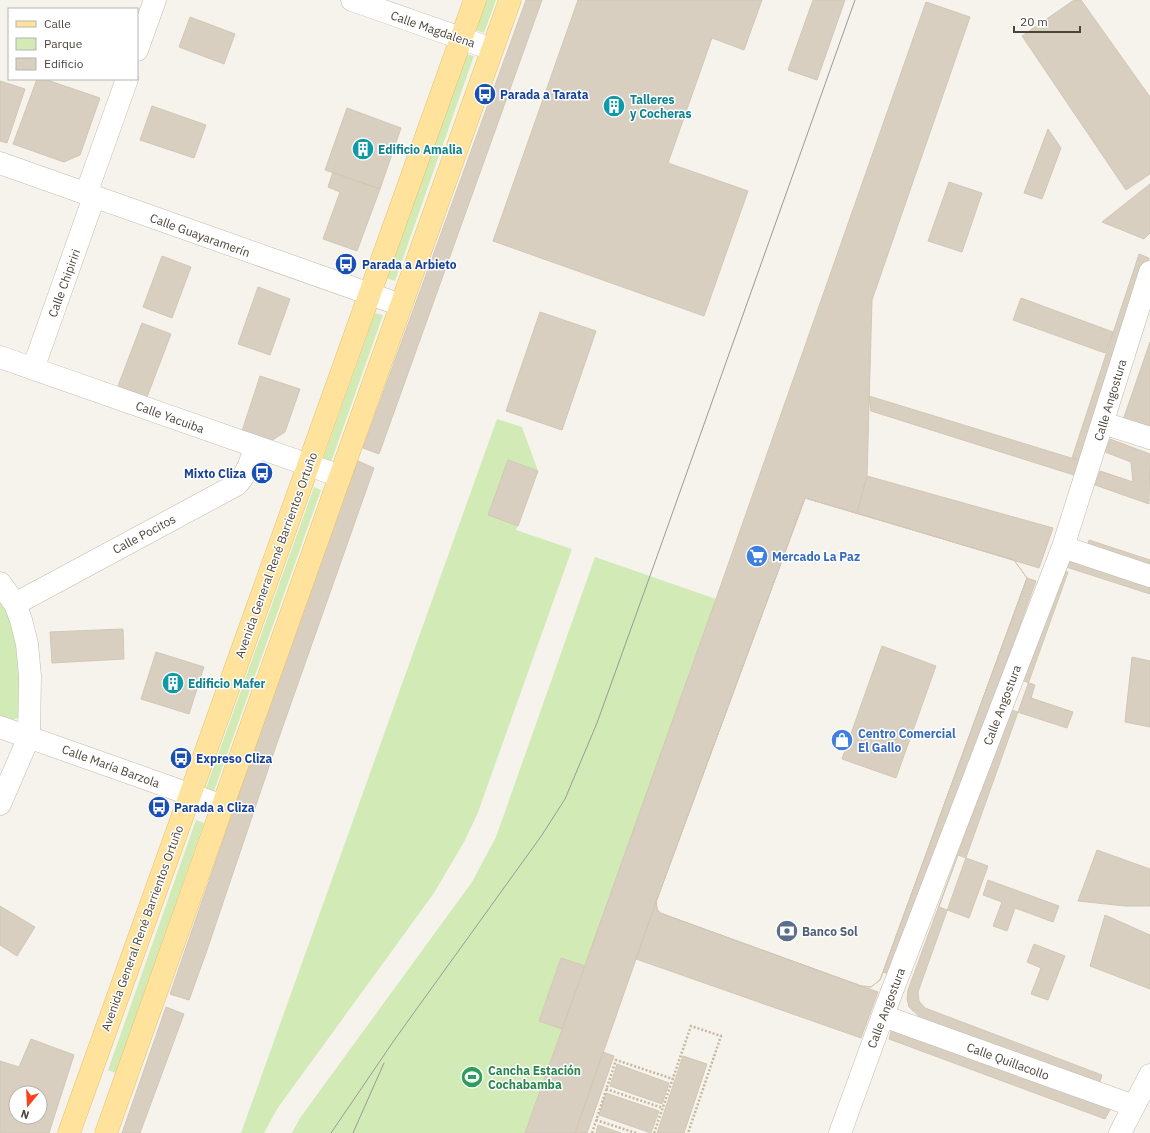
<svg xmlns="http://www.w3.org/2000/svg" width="1150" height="1133" font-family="'IBM Plex Sans',sans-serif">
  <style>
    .green { fill: #d2eab5 }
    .building { fill: #d8cfc1; stroke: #d3c7b4; fill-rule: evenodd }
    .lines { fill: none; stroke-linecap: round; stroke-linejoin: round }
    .minor-casing { stroke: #c2bbae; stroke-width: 23 }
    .major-casing { stroke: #e6c16a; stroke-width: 23 }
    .path { stroke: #c4b79f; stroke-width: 2.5; stroke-dasharray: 2 2; stroke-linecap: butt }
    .minor { stroke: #fff; stroke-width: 22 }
    .major { stroke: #ffe39c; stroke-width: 22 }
    .tram { stroke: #9a9a9a; stroke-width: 1 }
    .labels { text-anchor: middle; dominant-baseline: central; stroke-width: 3; stroke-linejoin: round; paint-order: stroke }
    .street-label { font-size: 12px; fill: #4b4439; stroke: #fff }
    .transit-label { font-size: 12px; font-weight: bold; fill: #164399; stroke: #fff; text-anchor: start }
    .culture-label { font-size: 12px; font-weight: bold; fill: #0d838f; stroke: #fff; text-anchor: start }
    .shop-label { font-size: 12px; font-weight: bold; fill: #366cbe; stroke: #fff; text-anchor: start }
    .service-label { font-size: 12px; font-weight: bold; fill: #4e5e75; stroke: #fff; text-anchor: start }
    .leisure-label { font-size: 12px; font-weight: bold; fill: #27864d; stroke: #fff; text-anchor: start }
  </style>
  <rect width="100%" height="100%" fill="#f6f3ec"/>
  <!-- green -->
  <path class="green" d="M487 0H496L484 33 476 30Z
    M466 54 474 56 395 281 387 278Z
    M375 313 383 315 331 462 323 459Z
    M497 419 522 427 538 471 516 530 572 549 477 815 464 842 434 893 277 1109 264 1133H241Z
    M314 487 321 490 214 791 206 788Z
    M595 557 716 599 585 966 561 958 539 1020 562 1029 525 1133H292L300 1118 472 882 496 837Z
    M0 600C21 627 21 680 25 713 17 720 10 722 0 718Z
    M196 820 204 823 116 1073 108 1070Z"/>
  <!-- building -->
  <path class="building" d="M526 0H542L379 454 363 448Z
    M578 0H762L744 50 712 38 668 163 748 191 704 316 493 241Z
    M813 0H845L817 80 788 70Z
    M1074 0H1081L1150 97V174L1126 190 1022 36Z
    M926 2 970 17 872 300 867 476 857 513 805 498 656 902 575 1133H525L716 599Z
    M190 17 235 34 224 64 179 47Z
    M37 79H44L100 98 80 155 64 162 13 144Z
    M0 81 25 89 7 143 0 141Z
    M152 106 206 125 194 158 140 140Z
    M347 108 401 128 380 189 325 170Z
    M1048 129 1061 148 1042 199 1024 193Z
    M333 172 380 189 357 251 323 239 340 192 328 187Z
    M949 182 982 193 962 252 928 241Z
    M1150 184V233L1144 239 1102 222Z
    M1139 254 1149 258 1081 461 1072 458Z
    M162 256 191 267 172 318 143 307Z
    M258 287 290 299 270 355 238 344Z
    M1021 298 1113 332 1105 353 1013 320Z
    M540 312 596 331 562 430 506 411Z
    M142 323 171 334 147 397 118 386Z
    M1150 342V430L1123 420Z
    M260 376 300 389 285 432 271 441 242 431Z
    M869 396 1081 461 1077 476 871 411Z
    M1110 439 1150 454 1149 504 1095 485 1100 471 1133 482 1131 462 1105 452Z
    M508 460 538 471 518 526 488 515Z
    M358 461 374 468 277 743 206 953 189 1000 170 994 320 560Z
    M867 476 1053 528 1039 568 857 513Z
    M805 498 1014 560 1027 578 883 972 880 980 871 987 861 986 660 913 657 909 656 902ZM882 646 936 666 896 778 842 759Z
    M805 498 1014 560 1027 578 883 972 880 980 871 987 861 986 660 913 657 909 656 902Z
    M1089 540 1150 560V570L1086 549Z
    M1067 556 1150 583V594L1063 566Z
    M1062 570 1068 572 918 992 919 1001 925 1008 1102 1075 1099 1085 923 1020 909 1007 907 999 908 990Z
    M1027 578 1036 581 892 975 883 972Z
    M123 629 124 659 52 663 50 632Z
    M156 652 204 667 189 714 141 699Z
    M1132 657 1150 661V727L1125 722Z
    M1021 680 1035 685 1031 698 1073 712 1067 728 1011 710Z
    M1097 850 1150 869V906H1125L1078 901Z
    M958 855 988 866 969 918 939 907Z
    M988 880 1059 906 1053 922 1015 908 1007 931 993 926 1002 902 983 895Z
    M656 902 657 909 660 913 878 992 861 1038 636 959Z
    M0 906 35 927 17 956 0 945Z
    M1105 915 1150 935V989L1090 966Z
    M1034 944 1065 956 1048 1000 1031 994 1041 968 1027 962Z
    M561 958 585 966 562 1029 539 1021Z
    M166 1007 184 1014 140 1133H122Z
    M893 1025 1112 1106 1105 1119 889 1039Z
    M31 1039 74 1055 49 1133H0V1061L19 1067ZM16 1093H40V1117H16Z
    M603 1052 614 1056 587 1133H575Z
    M683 1056 707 1064 684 1133H657Z
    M617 1064 669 1083 662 1104 610 1086Z
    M606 1093 659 1111 651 1133 599 1115Z
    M598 1125 621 1133H596Z"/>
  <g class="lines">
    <!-- minor casing -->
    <g class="minor-casing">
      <path id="minor" d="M352 0 492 49
        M137 50 155 0
        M0 163 401 305
        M86 194 127 79
        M0 357 340 476
        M33 369 94 197
        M1103 423 1150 438
        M1063 547 1150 576
        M0 583 15 604 21 620 27 644 30 676 29 737 0 804
        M15 604 236 485C247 475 250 462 255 448
        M0 727 223 806
        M883 1016 1134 1106
        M840 1133 886 1007 1063 547 1150 272
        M1120 1133 1150 1075"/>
    </g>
    <!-- major casing -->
    <g class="major-casing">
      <path id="major" d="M69 1133 475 0
        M106 1133 510 0"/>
    </g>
    <!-- path -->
    <path class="path" d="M606 1089 663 1108
      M596 1120 636 1133
      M592 1133 616 1060 673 1079
      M654 1133 691 1026 721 1036 688 1133"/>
    <!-- minor -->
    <use href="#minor" class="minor"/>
    <!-- major -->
    <use href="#major" class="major"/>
    <!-- tram -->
    <path class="tram" d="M331 1133 395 1039 542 835 565 799 597 723 655 562 855 0
      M353 1133 384 1063"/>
  </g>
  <!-- icons -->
  <defs>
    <g id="bus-disc" transform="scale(1.15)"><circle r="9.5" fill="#1a4fb4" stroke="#fff"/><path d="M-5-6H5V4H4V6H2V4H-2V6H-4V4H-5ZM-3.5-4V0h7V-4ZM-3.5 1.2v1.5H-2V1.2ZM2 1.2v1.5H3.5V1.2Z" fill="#fff"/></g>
    <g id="building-disc" transform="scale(1.15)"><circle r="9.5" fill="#0f9aa8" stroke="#fff"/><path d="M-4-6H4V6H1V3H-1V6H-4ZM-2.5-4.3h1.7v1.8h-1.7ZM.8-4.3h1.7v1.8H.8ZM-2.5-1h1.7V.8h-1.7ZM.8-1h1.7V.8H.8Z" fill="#fff"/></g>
    <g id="supermarket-disc" transform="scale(1.15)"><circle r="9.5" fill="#3f7fe0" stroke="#fff"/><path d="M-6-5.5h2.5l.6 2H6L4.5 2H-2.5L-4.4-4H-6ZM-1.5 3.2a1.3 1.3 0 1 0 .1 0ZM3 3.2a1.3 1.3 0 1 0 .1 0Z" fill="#fff"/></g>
    <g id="shop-disc" transform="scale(1.15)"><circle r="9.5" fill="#3f7fe0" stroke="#fff"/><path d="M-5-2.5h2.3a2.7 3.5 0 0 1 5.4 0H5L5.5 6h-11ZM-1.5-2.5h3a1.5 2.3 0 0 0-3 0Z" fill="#fff"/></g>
    <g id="bank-disc" transform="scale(1.15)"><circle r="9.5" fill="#5c6f8a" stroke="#fff"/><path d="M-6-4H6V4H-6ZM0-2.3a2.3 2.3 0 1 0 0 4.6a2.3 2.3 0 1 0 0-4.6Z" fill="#fff"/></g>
    <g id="stadium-disc" transform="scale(1.15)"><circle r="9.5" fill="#2e9e5b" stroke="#fff"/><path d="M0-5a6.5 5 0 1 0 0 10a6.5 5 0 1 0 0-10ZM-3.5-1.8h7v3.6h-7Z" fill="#fff"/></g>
  </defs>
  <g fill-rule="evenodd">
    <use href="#bus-disc" x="485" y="94"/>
    <use href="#building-disc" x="614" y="106"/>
    <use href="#building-disc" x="363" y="149"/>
    <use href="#bus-disc" x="346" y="264"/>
    <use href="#bus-disc" x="262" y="473"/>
    <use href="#supermarket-disc" x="757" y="556"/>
    <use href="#building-disc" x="173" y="683"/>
    <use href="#shop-disc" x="842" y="740"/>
    <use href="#bus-disc" x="181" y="758"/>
    <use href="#bus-disc" x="159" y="807"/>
    <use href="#bank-disc" x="787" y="931"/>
    <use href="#stadium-disc" x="472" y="1077"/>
  </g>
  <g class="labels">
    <!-- street labels -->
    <g class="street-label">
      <text transform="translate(433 29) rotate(19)">Calle Magdalena</text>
      <text transform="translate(200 235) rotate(20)">Calle Guayaramerín</text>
      <text transform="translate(64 283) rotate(-70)">Calle Chipiriri</text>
      <text transform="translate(1110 400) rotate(-73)">Calle Angostura</text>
      <text transform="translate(170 417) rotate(20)">Calle Yacuiba</text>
      <text transform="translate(144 534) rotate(-28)">Calle Pocitos</text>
      <text transform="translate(276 555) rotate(-70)">Avenida General René Barrientos Ortuño</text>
      <text transform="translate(1002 705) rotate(-69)">Calle Angostura</text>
      <text transform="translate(111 766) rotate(20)">Calle María Barzola</text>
      <text transform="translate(142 928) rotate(-70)">Avenida General René Barrientos Ortuño</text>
      <text transform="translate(886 1008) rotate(-69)">Calle Angostura</text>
      <text transform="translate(1008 1061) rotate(20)">Calle Quillacollo</text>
    </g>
    <!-- transit labels -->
    <g class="transit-label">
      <text x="500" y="94">Parada a Tarata</text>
      <text x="362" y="264">Parada a Arbieto</text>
      <text x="246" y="473" text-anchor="end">Mixto Cliza</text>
      <text x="196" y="758">Expreso Cliza</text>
      <text x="174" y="807">Parada a Cliza</text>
    </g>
    <!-- culture labels -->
    <g class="culture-label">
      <text x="630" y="99">Talleres<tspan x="630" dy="14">y Cocheras</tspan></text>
      <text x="378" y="149">Edificio Amalia</text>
      <text x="188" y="683">Edificio Mafer</text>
    </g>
    <!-- shop labels -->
    <g class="shop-label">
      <text x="772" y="556">Mercado La Paz</text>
      <text x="858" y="733">Centro Comercial<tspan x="858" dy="14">El Gallo</tspan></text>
    </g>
    <!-- service labels -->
    <g class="service-label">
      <text x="802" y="931">Banco Sol</text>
    </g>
    <!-- leisure labels -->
    <g class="leisure-label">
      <text x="488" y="1070">Cancha Estación<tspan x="488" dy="14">Cochabamba</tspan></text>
    </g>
  </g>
  <!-- legend -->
  <rect x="8" y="8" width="130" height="72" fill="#ffffff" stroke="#b7b4b0"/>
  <rect x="16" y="21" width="20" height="6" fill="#ffe39c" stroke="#b7b4b0"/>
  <text x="44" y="28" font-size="12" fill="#4b4439">Calle</text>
  <rect x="16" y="38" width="20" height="12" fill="#d2eab5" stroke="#b7b4b0"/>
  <text x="44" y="48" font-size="12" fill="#4b4439">Parque</text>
  <rect x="16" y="58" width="20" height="12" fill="#d8cfc1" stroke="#b7b4b0"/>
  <text x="44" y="68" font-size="12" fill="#4b4439">Edificio</text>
  <!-- north arrow -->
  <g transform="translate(28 1105) rotate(198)"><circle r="19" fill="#ffffff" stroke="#b7b4b0"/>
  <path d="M0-3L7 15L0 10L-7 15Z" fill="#fc3f1d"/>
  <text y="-6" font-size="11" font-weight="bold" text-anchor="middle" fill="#4b4439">N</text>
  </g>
  <!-- scale -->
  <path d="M1014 26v6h66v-6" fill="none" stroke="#4b4439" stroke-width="2"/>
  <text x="1020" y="26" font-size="12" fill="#4b4439" stroke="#ffffff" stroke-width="3" paint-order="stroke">20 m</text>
</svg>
